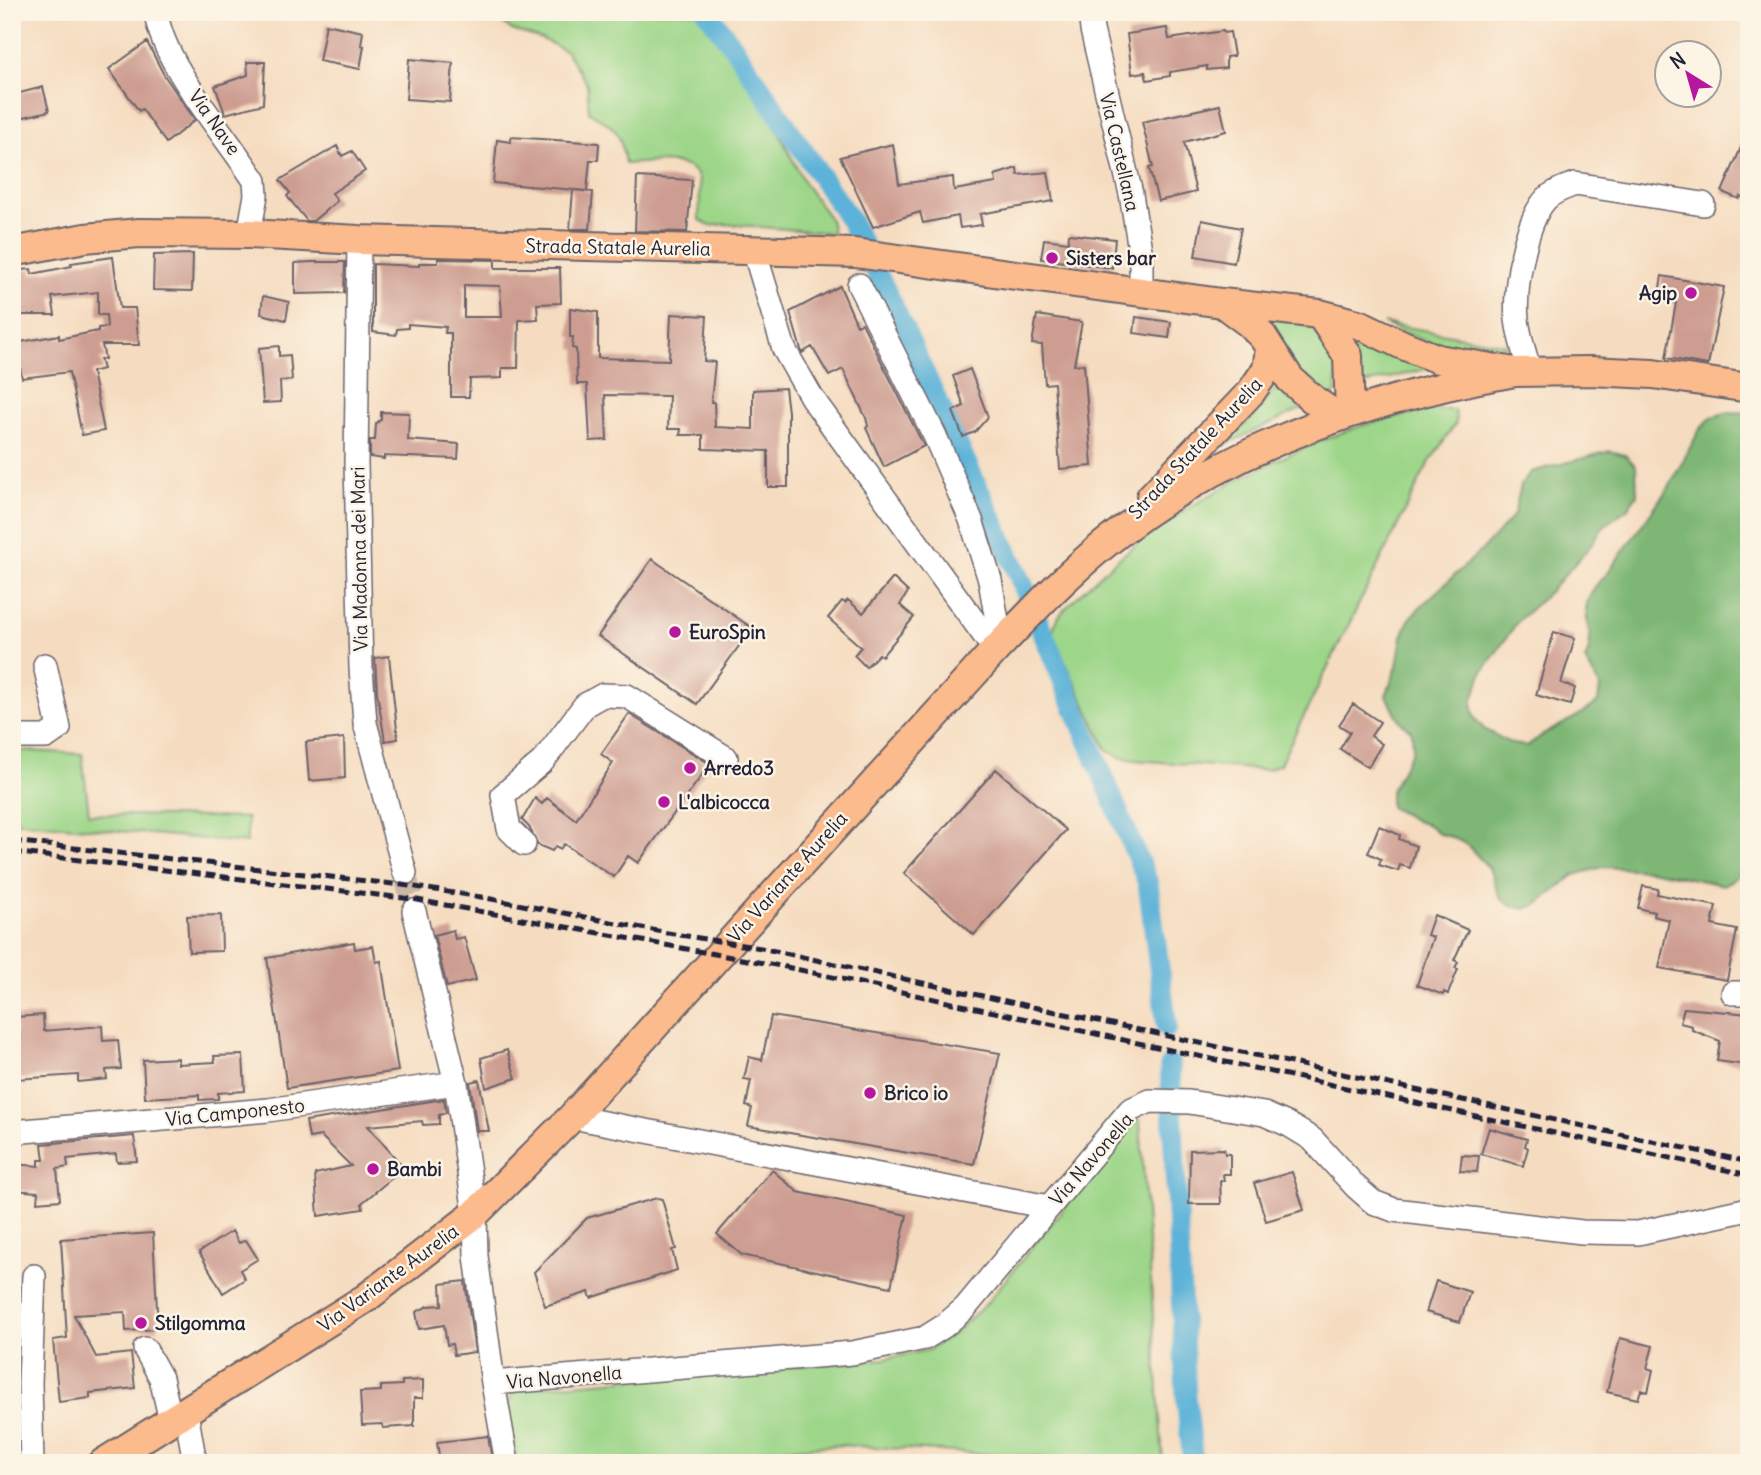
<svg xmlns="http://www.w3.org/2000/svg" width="1761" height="1475" font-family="Delius,sans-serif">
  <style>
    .green { fill: #9dd689; stroke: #607c62; stroke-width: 2 }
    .forest { fill: #7eb775; stroke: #506c58; stroke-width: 2 }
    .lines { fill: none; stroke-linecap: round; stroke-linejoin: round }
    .canal { stroke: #5bb2d8; stroke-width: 21 }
    .building { fill: #cd9d91; fill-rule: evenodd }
    .minor-tunnel { stroke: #cbb7a5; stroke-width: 23; stroke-dasharray: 23 11; stroke-linecap: butt }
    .minor-casing { stroke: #6c636a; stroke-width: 26 }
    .major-casing { stroke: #6c636a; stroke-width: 32 }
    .minor { stroke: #fff; stroke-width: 23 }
    .major { stroke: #fbbb8c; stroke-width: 28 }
    .rail { stroke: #22223b; stroke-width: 5; stroke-dasharray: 10 5; stroke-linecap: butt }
    .poi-dot { fill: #b5179e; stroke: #fcf5e5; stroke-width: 2.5 }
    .labels { text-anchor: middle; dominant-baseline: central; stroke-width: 5; stroke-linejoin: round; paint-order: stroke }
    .street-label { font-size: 19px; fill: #22223b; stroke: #fcf5e5 }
    .poi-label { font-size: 19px; font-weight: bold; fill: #22223b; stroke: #fcf5e5; text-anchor: start }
  </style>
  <rect width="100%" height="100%" fill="#fcf5e5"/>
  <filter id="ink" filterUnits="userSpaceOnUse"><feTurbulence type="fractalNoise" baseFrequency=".0143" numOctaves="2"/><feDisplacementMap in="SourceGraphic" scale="14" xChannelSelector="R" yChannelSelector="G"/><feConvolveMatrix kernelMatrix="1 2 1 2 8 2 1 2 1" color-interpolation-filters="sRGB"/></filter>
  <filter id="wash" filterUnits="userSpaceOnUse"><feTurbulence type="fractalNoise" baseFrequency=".00686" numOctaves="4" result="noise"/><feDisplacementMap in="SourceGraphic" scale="28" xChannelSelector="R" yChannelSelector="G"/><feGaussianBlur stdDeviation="1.57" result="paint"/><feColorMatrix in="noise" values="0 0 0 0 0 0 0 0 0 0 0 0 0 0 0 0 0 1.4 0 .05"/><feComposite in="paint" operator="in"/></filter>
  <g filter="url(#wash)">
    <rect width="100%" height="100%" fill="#f5dcc0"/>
    <!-- green -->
    <path class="green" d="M500 12H700L774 123 805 184 830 219 833 233 725 224 711 226 699 220C699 207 701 193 699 181 695 155 644 163 625 164 620 131 618 129 589 112L587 84 566 51 542 39 512 30 502 22Z
      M1270 317C1290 320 1329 327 1334 352 1337 364 1336 378 1337 391L1332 398 1299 376 1274 331Z
      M1383 323 1509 345C1464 362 1424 341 1383 323Z
      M1349 330 1435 367 1360 385Z
      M1282 386 1303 408 1212 451C1232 437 1251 421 1266 401 1271 395 1274 388 1282 386Z
      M1429 410H1455L1456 423 1427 466 1280 764 1266 770 1134 760 1120 757 1106 749 1052 633C1058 611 1069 606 1083 591 1155 519 1252 467 1346 431 1371 421 1402 417 1429 410Z
      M12 750 82 754 89 814 247 818V843L12 821Z
      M1137 1118 1140 1121 1163 1463H1070L1038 1457 840 1445 763 1450 761 1463H517L506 1406 513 1393 522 1388 884 1359 929 1350 953 1334 986 1304Z"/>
    <!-- forest -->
    <path class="forest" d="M1729 412 1749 413V859L1736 878 1723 885 1650 870 1603 867 1574 875 1538 904 1525 909 1511 906 1500 898 1489 868 1468 846 1455 838 1440 834 1428 825 1416 821 1390 807V792L1413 750 1412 732 1401 722 1386 696 1397 666 1402 636 1409 620 1419 608 1483 549 1514 515 1521 485 1531 472 1610 451 1625 455 1636 466 1637 495 1628 508 1604 526 1588 549 1551 590 1518 621 1482 673 1472 702 1474 717 1484 729 1512 744 1527 746C1549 728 1577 720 1598 702L1600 687 1585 660C1602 626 1565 612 1607 574L1669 487 1700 429 1712 417Z"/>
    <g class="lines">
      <!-- canal -->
      <path class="canal" d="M707 12 732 45 850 220 889 297 1019 576 1148 883 1167 1027
        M1170 1065 1186 1396 1193 1463"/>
    </g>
    <g id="blocks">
      <!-- building -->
      <path class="building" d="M326 24 363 32 361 45 364 46 360 69 319 61Z
        M1167 28 1169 39 1223 31 1224 33 1230 32 1234 56 1226 57V68L1207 70V66L1170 72V76L1147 80 1145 72 1132 74 1127 34Z
        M147 42 164 75 195 120 166 143 142 109 139 111 109 69Z
        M409 59 453 63 450 102 406 99Z
        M247 62H265L263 104 225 114 215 86 248 75Z
        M43 87 49 111 12 120V95Z
        M1220 105 1226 131 1184 142 1196 192 1158 201 1149 168 1153 167 1142 122Z
        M1749 129V200L1740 196 1739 199 1722 192Z
        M511 137 599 143 598 160H590L587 191 493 183 497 140 511 142Z
        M893 144 899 184 953 177 954 190 996 183 995 175 1017 168 1018 175 1048 172 1053 201 980 214 982 225 960 228 958 216 923 223 920 212 873 227 840 157Z
        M337 146 342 156 352 151 365 171 332 193 337 201 313 221H307L287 196 290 193 280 180Z
        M637 177 692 180 687 232 635 231Z
        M573 190 593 192 590 229H570Z
        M1202 220 1241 228 1234 263 1195 256Z
        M1069 234 1115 239 1112 268 1041 259 1044 239 1068 242Z
        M193 254 192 291 153 290 154 255Z
        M113 257 120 308H135L139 345H102L105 359H100L103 369 92 372 104 431 82 435 69 372 22 378 15 343 59 335V339L98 331V328L107 327 106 315H98V292L52 297 55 315H12V271L31 269 32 274 72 266 71 263Z
        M438 259 495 260V268H560L561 303 537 304 538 319 519 320 518 368H502V378L470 379 469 397H451V333H445L446 327 408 324V328L397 329 396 335 373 332V264L419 266V263H438ZM464 285 500 286 502 317H464Z
        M311 262H345L344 293 295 294V263Z
        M1662 276 1724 287 1708 365 1666 358 1676 303 1658 299Z
        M840 286 857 325 862 323 924 446 884 467 866 428 868 426 866 418 843 369 829 376 812 347 802 353 790 312Z
        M263 296 289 302 286 320 261 314Z
        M570 308 598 312V358L669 360 671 314 707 316 704 361 715 362 711 402H714L715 427 753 429V390L785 388 788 412V487H768V451L703 449V435H680L681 429H668L669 396 605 395 607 440 590 441 587 384H577L576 349 572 348 573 337H570Z
        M1037 315 1082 322 1074 365 1084 364 1092 466 1060 469 1054 383 1045 384 1042 345 1032 344Z
        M1136 317 1171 322 1169 338 1134 333Z
        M279 346V356L290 355 292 380 280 381 281 402 263 403 259 348Z
        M970 369 988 417 975 432 963 437 953 411 964 406 953 376Z
        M381 412 409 413 408 440 459 444 458 459 384 456V459L370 457V440H375L376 424 381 419Z
        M652 559 752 628 697 704 598 636Z
        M893 578 908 592 900 605 914 617 882 656 879 654 866 667 854 655 861 647 828 618 842 601 845 603 848 600 863 613Z
        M1554 632 1575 638 1561 683 1575 688 1570 705 1536 695Z
        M389 656 398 739 385 741 377 692 375 658Z
        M1353 704 1380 722 1371 736 1382 744 1368 767 1340 749 1350 732 1339 725Z
        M629 714 710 764 638 863 628 856 614 877 564 844 560 849 556 846 552 851 538 845 529 827 522 820 535 798 542 804 547 798 576 820 613 763 601 754Z
        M344 738 345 778 309 781 306 742Z
        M996 769 1066 830 974 935 904 873Z
        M1379 826 1400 835 1399 839 1416 846 1410 868 1400 865 1398 871 1379 865 1381 859 1368 853Z
        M1643 886 1658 889 1657 894 1716 906 1712 925 1737 930 1727 980 1659 968 1669 920 1653 916 1654 912 1638 908Z
        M221 915 222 951 189 952 187 916Z
        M1434 915 1468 930 1454 960 1458 962 1455 968 1458 969 1448 994 1444 992 1443 995 1417 985 1433 937 1427 935Z
        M453 930 455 939 464 937 476 980 447 987 434 935Z
        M354 942 355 949 373 946 376 962 381 961 398 1071 287 1088 267 958Z
        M1684 1008 1749 1014 1747 1065 1717 1061 1720 1041 1692 1030V1026L1680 1023Z
        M43 1015 44 1031 102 1026 103 1041 118 1040 121 1069 106 1070 107 1079 78 1082V1075L16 1079 13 1032 16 1033 15 1017Z
        M771 1016 1000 1053 974 1164 748 1126 752 1108 746 1106 751 1080 744 1079 749 1057 762 1060Z
        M507 1050 516 1078 486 1088 481 1058Z
        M243 1055 245 1091 218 1093V1099L199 1100V1095L145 1098 143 1060 178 1058V1064L215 1062 214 1056Z
        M479 1080 489 1131H477L470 1082Z
        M444 1099 446 1113 439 1115V1124L423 1125 422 1121 368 1126 404 1168 362 1203 363 1209 318 1216 315 1174 351 1166 321 1136 309 1138 306 1121Z
        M1489 1128 1527 1139 1525 1146 1528 1148 1523 1166 1481 1154Z
        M134 1136 137 1161 117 1162 116 1154 67 1159 68 1167 57 1169 60 1200 37 1202 38 1192 12 1190V1164L39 1166V1160H44L42 1144Z
        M1224 1149 1225 1154H1230V1174H1223L1224 1181H1220L1221 1204H1189L1190 1150Z
        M1462 1155 1479 1156 1477 1172 1460 1171Z
        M772 1170 798 1192 907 1215 891 1287 742 1255 717 1234Z
        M1292 1172 1304 1210 1266 1221 1254 1183Z
        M657 1198 662 1199 676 1249 672 1250 677 1270 591 1298 589 1292 545 1306 534 1272 587 1218Z
        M232 1231 239 1243 246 1240 258 1259 240 1270 245 1279 223 1293 199 1252Z
        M153 1233 158 1329 126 1331 125 1312 74 1315 96 1357 131 1353 135 1388 90 1393V1398L59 1402 53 1340 67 1338 61 1239Z
        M465 1281 475 1352 454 1355 452 1344 447 1345 444 1325 419 1329 416 1312 428 1306 442 1305 441 1284Z
        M1436 1281 1470 1292 1460 1322 1426 1312Z
        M1620 1338 1653 1346 1647 1368 1653 1370 1648 1392 1641 1390 1638 1399 1607 1392Z
        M423 1380V1398H414V1426L383 1428 382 1424 362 1425 360 1392 381 1391V1386L402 1385V1381Z
        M488 1436 492 1460 481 1463H440L437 1442Z"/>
    </g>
  </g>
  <g filter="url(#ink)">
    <use href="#blocks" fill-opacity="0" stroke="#6c636a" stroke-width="2"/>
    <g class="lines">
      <!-- minor-tunnel -->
      <path class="minor-tunnel" d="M405 873 414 911"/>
      <!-- minor casing -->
      <g class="minor-casing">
        <path id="minor" d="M156 12C162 64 226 135 255 181L256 195 249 234
          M1090 12 1092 30 1131 194 1141 256V292
          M359 240 356 464 361 668 365 723 405 873
          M754 250 784 349 812 398 995 650
          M859 285 935 436 971 520 990 580 1001 644
          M1530 372C1525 355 1519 337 1517 319 1514 288 1525 222 1546 199 1554 191 1565 188 1575 184L1703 204
          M12 737H46L59 728 45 665
          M524 844 509 829 503 795 543 761 585 705 603 695 627 696 726 758
          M414 911 456 1083 475 1214 476 1256 493 1383 507 1463
          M1733 993H1749
          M572 1117 1049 1207
          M12 1132 268 1110 456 1083
          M145 1349 161 1378 171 1421
          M493 1383 852 1353 925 1338 944 1326 965 1308 1130 1110 1150 1101 1189 1102 1264 1114 1289 1125 1312 1139 1356 1187 1373 1202 1394 1210 1582 1232 1638 1233 1749 1209
          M186 1412 195 1463
          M32 1463 30 1383 34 1276"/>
      </g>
      <!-- major casing -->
      <g class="major-casing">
        <path id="major" d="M12 252 85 238 139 233 249 234 359 240 855 253 1222 303 1320 314 1361 325 1403 345 1438 359 1515 372 1590 371 1653 374 1749 388
          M1222 303 1249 323 1263 337 1290 379 1315 401 1338 417
          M1320 314 1348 356 1350 413
          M1151 497 1251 392 1267 369 1270 349
          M103 1463 366 1298 475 1214 572 1117 995 650C1031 613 1066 575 1106 543 1223 448 1369 398 1515 372"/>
      </g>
      <!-- minor -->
      <use href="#minor" class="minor"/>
      <!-- major -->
      <use href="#major" class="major"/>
      <!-- rail -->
      <path class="rail" d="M12 841 402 885 481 897 668 933 761 948 1749 1162
        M12 852 412 899 786 967 1749 1175"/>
    </g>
  </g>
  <!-- markers -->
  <g class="poi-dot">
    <circle cx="1052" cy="258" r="7"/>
    <circle cx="1691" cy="293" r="7"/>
    <circle cx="675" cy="632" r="7"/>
    <circle cx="690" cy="768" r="7"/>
    <circle cx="664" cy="802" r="7"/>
    <circle cx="870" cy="1093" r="7"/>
    <circle cx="373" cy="1169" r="7"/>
    <circle cx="141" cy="1323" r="7"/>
  </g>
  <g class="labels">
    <!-- street labels -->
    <g class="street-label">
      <text transform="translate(215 122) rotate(55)">Via Nave</text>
      <text transform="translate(1120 152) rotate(77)">Via Castellana</text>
      <text transform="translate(618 247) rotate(1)">Strada Statale Aurelia</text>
      <text transform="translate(1195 448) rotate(-47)">Strada Statale Aurelia</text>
      <text transform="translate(359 559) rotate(-91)">Via Madonna dei Mari</text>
      <text transform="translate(787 877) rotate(-48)">Via Variante Aurelia</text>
      <text transform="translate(235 1112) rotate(-6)">Via Camponesto</text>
      <text transform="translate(1091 1159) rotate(-49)">Via Navonella</text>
      <text transform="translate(388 1278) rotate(-36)">Via Variante Aurelia</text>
      <text transform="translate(564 1377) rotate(-5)">Via Navonella</text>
    </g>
    <!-- poi labels -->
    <g class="poi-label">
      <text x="1066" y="258">Sisters bar</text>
      <text x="1677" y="293" text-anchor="end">Agip</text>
      <text x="689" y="632">EuroSpin</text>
      <text x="704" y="768">Arredo3</text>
      <text x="678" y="802">L'albicocca</text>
      <text x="884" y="1093">Brico io</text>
      <text x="387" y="1169">Bambi</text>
      <text x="155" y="1323">Stilgomma</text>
    </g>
  </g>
  <!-- margin -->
  <rect width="1761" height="1475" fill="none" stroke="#fcf5e5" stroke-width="42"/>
  <!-- north arrow -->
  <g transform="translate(1688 74) rotate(323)"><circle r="33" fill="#fcf5e5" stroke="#a5a1a1" stroke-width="2"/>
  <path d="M0-5L12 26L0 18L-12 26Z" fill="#b5179e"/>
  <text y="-10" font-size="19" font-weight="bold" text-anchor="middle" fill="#22223b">N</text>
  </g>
</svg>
